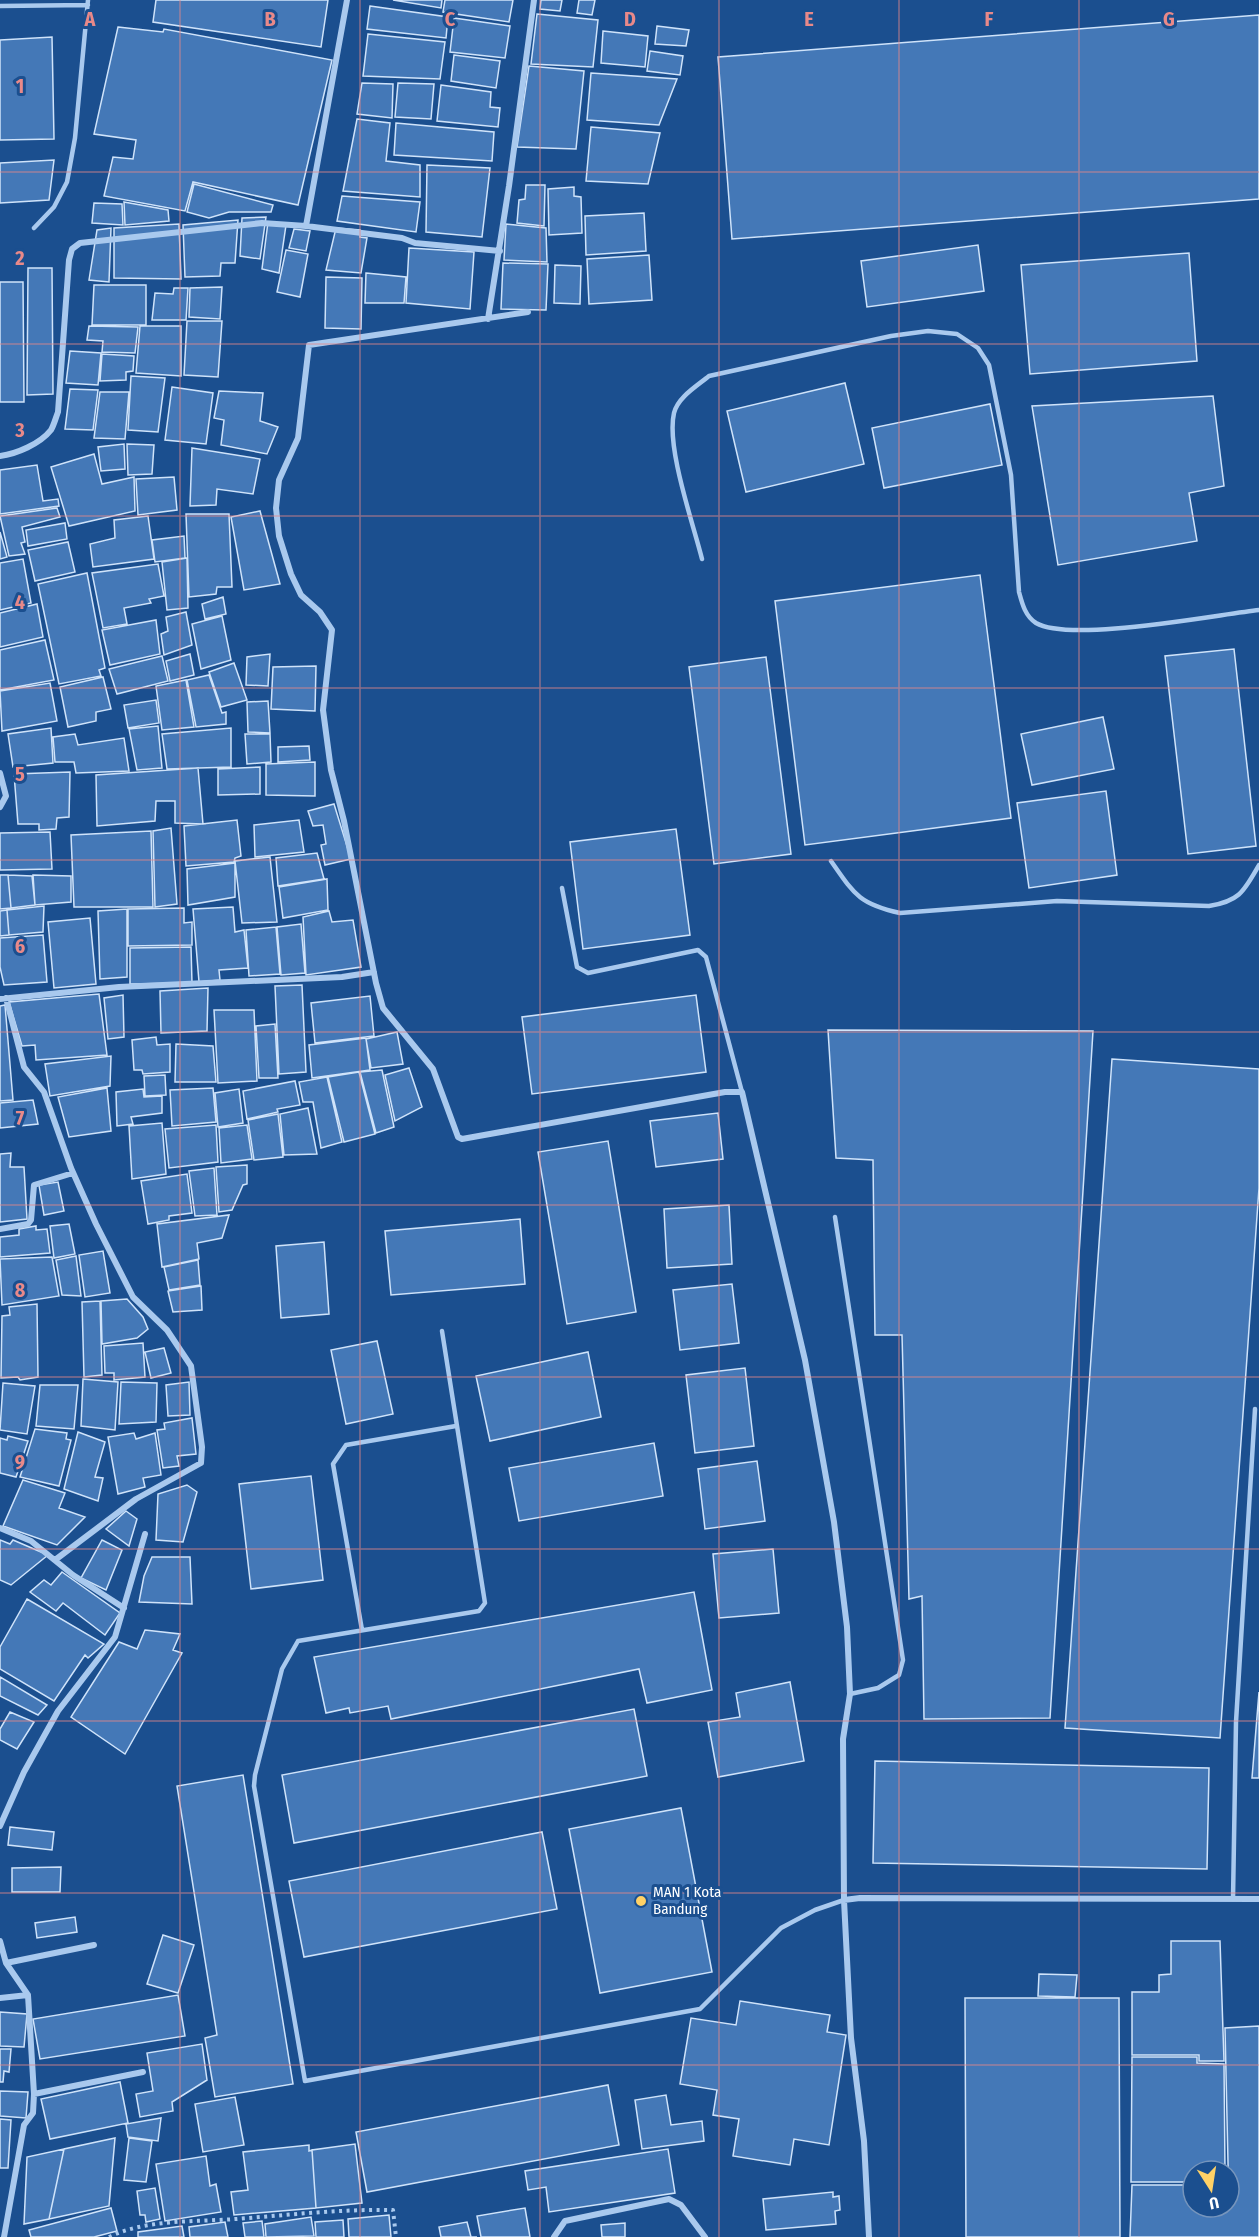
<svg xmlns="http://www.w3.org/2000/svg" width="1259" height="2237" font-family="'Fira Sans Condensed',sans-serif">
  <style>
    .building { fill: #4478b7; stroke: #cfe3fa; stroke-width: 1.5 }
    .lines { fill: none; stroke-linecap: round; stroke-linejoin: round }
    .path { stroke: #a9c9ee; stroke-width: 4; stroke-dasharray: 3 4.5; stroke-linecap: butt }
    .lane { stroke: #a9c9ee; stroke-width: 4.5 }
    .street { stroke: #a9c9ee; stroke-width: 6 }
    .grid { fill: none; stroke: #e88989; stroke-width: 1.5; stroke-opacity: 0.55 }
    .poi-dot { fill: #ffd166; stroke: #1b4f8f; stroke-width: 2 }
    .labels { text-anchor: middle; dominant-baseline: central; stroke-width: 6; stroke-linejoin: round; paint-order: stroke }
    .poi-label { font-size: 15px; fill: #fff; stroke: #1b4f8f; text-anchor: start }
    .grid-label { font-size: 20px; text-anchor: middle; font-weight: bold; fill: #e88989; stroke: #1b4f8f; stroke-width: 6; stroke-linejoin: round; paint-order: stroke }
  </style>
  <rect width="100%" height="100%" fill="#1b4f8f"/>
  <!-- building -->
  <path class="building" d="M156 0H328L321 47 153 22Z
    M393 0H442L441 8Z
    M445 0H513L509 22 443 12Z
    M541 0H562L560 11 540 9Z
    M579 0H595L592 15 577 13Z
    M370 6 448 17 446 38 367 29Z
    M537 14 598 20 593 67 531 64Z
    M1259 15V199L732 239 718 57Z
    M454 18 510 26 505 58 450 52Z
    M657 26 689 30 686 46 655 44Z
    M118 27 163 32 164 29 332 60 298 205 193 182 185 211 104 196 113 157 133 159 136 140 94 134Z
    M603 31 648 36 645 67 601 63Z
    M368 34 445 42 440 79 363 76Z
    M52 37 54 139 0 140V40Z
    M650 51 683 56 680 75 647 71Z
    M454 55 500 61 496 88 451 81Z
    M529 66 584 71 576 149 517 147Z
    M591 73 677 79 659 125 587 120Z
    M362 83 393 84 392 118 357 114Z
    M398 83 434 84 431 119 395 117Z
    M441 85 491 92 490 107 500 108 498 127 437 121Z
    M357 119 390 123 386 161 420 165V197L343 191Z
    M396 123 494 132 492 161 394 155Z
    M591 127 660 133 648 184 586 181Z
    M54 160 49 200 0 203V163Z
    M427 165 490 168 482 237 426 232Z
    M194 184 273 205 271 212H229L209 218 187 212Z
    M526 185H545L544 226 517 223 519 200 525 199Z
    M574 187V196L581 197 582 233 549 235 548 189Z
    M342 196 420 202 416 232 337 221Z
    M124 202 168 210 169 221 125 225Z
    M94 203 122 204 123 225 92 223Z
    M644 213 646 251 586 255 585 216Z
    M266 217 260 259 240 256 242 218Z
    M238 220 235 263H221L220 276 185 277 183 225Z
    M268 222 286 225 279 273 262 269Z
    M179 224 181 279 114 278V228Z
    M506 224 546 228 547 262 504 260Z
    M111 228 109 282 89 280 97 230Z
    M336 228 360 230V237L367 238 361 273 326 270Z
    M294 229 310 231 306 251 289 248Z
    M978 245 984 291 867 307 861 261Z
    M409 248 474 252 470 309 406 303Z
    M286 250 308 254 300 297 277 292Z
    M1189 253 1197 361 1030 374 1021 265Z
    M649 255 652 300 589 304 587 259Z
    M503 263 548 264 546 310 501 309Z
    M555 265 581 266 580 304 554 303Z
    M28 268H52L53 394 27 395Z
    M366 273 406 277 404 303H365Z
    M326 277 362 278 361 329 325 328Z
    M0 282H23L24 402H0Z
    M94 285H146V325H92Z
    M222 287 220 319 189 317 190 288Z
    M174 288H188L186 320H152L155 293 173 294Z
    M187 321H222L218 377 184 375Z
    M89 326 138 327 135 353 102 352 103 341 87 340Z
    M140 326H181V376L136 373Z
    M70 351 101 353 98 385 66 383Z
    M102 354 134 356 133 371 126 372V380L100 381Z
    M131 376 165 378 158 432 128 430Z
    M845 383 864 464 746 492 727 411Z
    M172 387 213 393 206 444 165 440Z
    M70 389 98 390 93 430 65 429Z
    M219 391 263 393 260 421 278 427 267 454 221 445 224 420 214 418Z
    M100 392H129L125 439 94 438Z
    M1213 396 1224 486 1189 493 1197 541 1058 565 1032 406Z
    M990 404 1002 465 884 488 872 428Z
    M124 444 125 469 101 471 98 447Z
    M127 444 154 445 152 474 128 475Z
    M192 448 260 459 253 494 217 489 216 505 190 506Z
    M94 454 102 484 134 477 135 511 69 526 51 467Z
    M37 465 43 501 58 499 59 506 0 514V470Z
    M174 477 177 510 138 515 136 479Z
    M57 508 60 517 22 527 25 542 21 543 25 554 9 556 0 516Z
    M260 511 280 584 244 590 231 517Z
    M186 514H229L232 587H217L216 594 189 597Z
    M148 516 154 559 93 567 90 544 115 538 114 520Z
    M65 523 67 539 28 546 26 530Z
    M0 532 7 557 0 559Z
    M184 536 185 558 155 562 152 540Z
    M68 542 75 572 35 581 28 550Z
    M187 558 188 608 167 610 162 562Z
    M23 559 31 603 0 610V563Z
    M158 564 164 596 149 599 151 603 124 608 127 624 103 628 92 573Z
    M87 573 105 668 99 670 101 676 59 684 38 584Z
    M980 575 1011 818 805 845 775 601Z
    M223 597 226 614 205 619 202 604Z
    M37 604 43 637 0 647V613Z
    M186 612 192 645 164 655 161 634 168 631 166 617Z
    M222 616 231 660 201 669 192 624Z
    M156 620 160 654 110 665 102 630Z
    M45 640 54 680 0 690V650Z
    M1234 649 1256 846 1188 854 1165 656Z
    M190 654 194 675 170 681 166 661Z
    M270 654 268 686 246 685 247 657Z
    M162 656 168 681 117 694 109 669Z
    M766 657 791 854 714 864 689 667Z
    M234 663 247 700 221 707 209 672Z
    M316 666 315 711 271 709 273 667Z
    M209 675 222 713 226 712V724L196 727 187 680Z
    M103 677 111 709 96 712V721L68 727 60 687Z
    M186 680 194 727 162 730 156 686Z
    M50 683 57 721 2 731 0 691Z
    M156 700 159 723 128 728 124 705Z
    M268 701 270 733 248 732 247 702Z
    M1103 717 1114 769 1032 785 1021 734Z
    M158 726 162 768 137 770 129 729Z
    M51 728 53 763 13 767 8 734Z
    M231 728V767L167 769 162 734Z
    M75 734 78 745 124 738 129 771 76 773 74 762H55L53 737Z
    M245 734H270L271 762 247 764Z
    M309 746 310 760 278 762V747Z
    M315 762V796L266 795V764Z
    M260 767V794L218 795V769Z
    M198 768 203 824 175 823V801H156L155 821 97 826 96 775Z
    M70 772 69 817 57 818 56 829 39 830V824H18L14 774Z
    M1106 791 1117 875 1029 888 1017 803Z
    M334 804 351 859 325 865 321 845 326 844 323 825 313 826 308 811Z
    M237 820 241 856 235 858 234 862 186 866 184 826Z
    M299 820 304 852 255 857 254 825Z
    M171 828 177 904 155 907 153 831Z
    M676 829 690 935 583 949 570 842Z
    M151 831 153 907H74L71 835Z
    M50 832 52 869 0 870V833Z
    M317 853 324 879 278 886 276 858Z
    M270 857 277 922 242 923 235 861Z
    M235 863V897L188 905 187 869Z
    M0 875H8L11 908 0 909Z
    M8 875 32 876 35 905 11 908Z
    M33 875 71 876V902L35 905Z
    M327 879 328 910 283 918 279 887Z
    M44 906 43 932 9 935 7 910Z
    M233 907 235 932 244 930 248 968 219 970 220 980 199 982 193 909Z
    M184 908V923L192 922V945L128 946V909Z
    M127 909V977L100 979 98 911Z
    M7 910 9 935 0 936V911Z
    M329 911 332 922 353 920 361 967 306 975 303 917Z
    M90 918 96 984 54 988 48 922Z
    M301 924 305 973 281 975 277 927Z
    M276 927 280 974 249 976 246 930Z
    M43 935 47 982 4 985 0 967V938Z
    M191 947 192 983 130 984V948Z
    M302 985 306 1072 279 1074 275 986Z
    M208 988 207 1031 161 1033 160 991Z
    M99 994 107 1055 36 1060 35 1045 22 1046 9 1002Z
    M123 995 124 1037 108 1039 104 998Z
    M696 995 706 1072 532 1094 522 1017Z
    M370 996 374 1036 315 1043 311 1003Z
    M5 1005 13 1100 0 1101V1006Z
    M214 1010H254L257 1081 218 1083Z
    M275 1024 278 1078H259L256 1026Z
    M828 1030 1093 1031 1050 1718 924 1719 922 1596 909 1599 902 1335H875L873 1160 836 1158Z
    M397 1032 403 1064 371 1068 366 1039Z
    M156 1037 157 1045 170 1044V1072L143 1074 142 1070H134L132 1040Z
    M366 1038 370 1070 312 1078 309 1045Z
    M176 1044 213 1046 216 1082H175Z
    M111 1056 110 1086 50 1096 45 1064Z
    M1112 1059 1259 1069V1188L1220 1738 1065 1728Z
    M409 1068 422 1107 395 1121 385 1075Z
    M382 1070 394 1127 376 1133 360 1072Z
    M359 1072 375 1134 344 1142 328 1077Z
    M165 1075 166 1095 145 1096 144 1076Z
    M327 1077 342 1142 321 1148 313 1102H303L299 1082Z
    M295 1081 300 1105 277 1109 278 1112 247 1119 243 1091Z
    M107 1088 111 1131 69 1137 58 1097Z
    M213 1088 216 1122 172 1126 170 1090Z
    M143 1089 144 1097 162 1096V1113L131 1117 133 1124 117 1126 116 1092Z
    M239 1089 243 1123 218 1127 215 1093Z
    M33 1100 38 1124 0 1128V1103Z
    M308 1108 317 1154 284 1155 280 1114Z
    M718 1113 723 1159 656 1167 650 1121Z
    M278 1114 283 1157 254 1160 248 1120Z
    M162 1123 166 1174 132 1179 129 1126Z
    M216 1125 218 1162 169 1168 165 1129Z
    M247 1125 252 1159 221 1163 219 1128Z
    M608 1141 636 1312 567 1324 538 1152Z
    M11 1153 10 1167H24L27 1219 0 1222V1154Z
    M247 1165V1184L243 1185 232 1210 219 1212 216 1167Z
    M214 1168 217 1215 195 1216 189 1171Z
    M187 1174 192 1213 169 1216V1220L148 1224 141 1181Z
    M58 1182 64 1211 44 1215 39 1185Z
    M729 1205 732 1264 667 1268 664 1209Z
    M229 1215 222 1238 197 1243 199 1259 162 1267 157 1224Z
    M520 1219 525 1284 391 1295 385 1231Z
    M69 1224 75 1254 54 1258 50 1226Z
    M36 1226V1230L47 1229 50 1253 0 1257V1237L19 1235V1229Z
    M324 1242 329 1314 281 1318 276 1246Z
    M103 1251 110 1293 85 1297 79 1255Z
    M76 1256 81 1296 62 1295 56 1260Z
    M52 1257 59 1296 2 1305 0 1259Z
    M198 1260 200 1285 169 1290 164 1267Z
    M732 1284 739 1343 680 1350 673 1290Z
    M201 1286 202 1310 173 1312 168 1291Z
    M127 1299 143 1317 148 1329 137 1338 102 1344 101 1301Z
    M100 1301 102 1375 84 1377 82 1302Z
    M37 1304 38 1377 20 1380 18 1377 1 1378 2 1316 10 1315 9 1307Z
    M377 1341 393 1414 346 1424 331 1350Z
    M143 1343 145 1377 114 1380V1373H105L104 1346Z
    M164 1348 171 1373 151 1378 145 1352Z
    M588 1352 601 1417 490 1441 476 1376Z
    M745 1368 754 1446 695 1453 686 1375Z
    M83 1379 118 1382 115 1430 81 1426Z
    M121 1382 157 1383 156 1422 119 1424Z
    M189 1382 190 1415 168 1416 166 1385Z
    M3 1383 35 1386 27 1434 0 1430Z
    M40 1385H78L74 1429 36 1426Z
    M192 1418 196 1454 177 1456 179 1466 163 1468 157 1430 165 1429 164 1423Z
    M35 1429 67 1433 66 1439 71 1440 59 1486 20 1477Z
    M78 1432 105 1442 95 1477 103 1478 98 1501 64 1489Z
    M134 1433 136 1439 155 1433 161 1475 143 1478 145 1487 118 1494 108 1437Z
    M8 1436 28 1441 16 1477 0 1473V1438L7 1440Z
    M654 1443 663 1496 519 1521 509 1468Z
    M757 1461 765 1521 705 1529 698 1469Z
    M311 1476 323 1580 251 1589 239 1484Z
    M23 1480 65 1493 59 1508 85 1517 57 1545 3 1526Z
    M187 1485 197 1492 183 1542 156 1540 158 1494Z
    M126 1511 137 1519 129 1546 106 1529Z
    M0 1540 10 1544 13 1540 48 1555 11 1585 0 1580Z
    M102 1540 122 1550 106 1590 81 1578Z
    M773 1549 779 1613 719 1618 713 1554Z
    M152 1557H190L192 1604 139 1602 144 1576Z
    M62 1572 120 1613 105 1635 63 1603 56 1611 30 1592 44 1580 51 1585Z
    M694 1592 712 1690 647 1703 639 1669 391 1719 388 1706 350 1713 349 1708 326 1713 314 1657Z
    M27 1599 104 1644 88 1658 85 1655 54 1701 0 1669V1647Z
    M145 1630 180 1634 173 1650 182 1653 125 1754 71 1717 119 1642 137 1649Z
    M0 1677 47 1705 38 1715 0 1696Z
    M790 1682 804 1761 718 1777 708 1722 740 1717 736 1693Z
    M1259 1692V1778H1252Z
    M634 1709 647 1776 294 1843 282 1775Z
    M10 1712 34 1722 17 1749 0 1740V1729Z
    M875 1761 1209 1768 1207 1869 873 1863Z
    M243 1775 293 2084 215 2097 205 2038 217 2035 177 1786Z
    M681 1808 712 1972 600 1993 569 1829Z
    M10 1827 54 1832 52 1850 8 1845Z
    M542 1832 557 1909 304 1957 289 1881Z
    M61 1867 60 1892H12V1868Z
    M75 1917 77 1932 37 1938 35 1923Z
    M163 1935 194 1945 178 1993 147 1984Z
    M1171 1941H1220L1224 2061H1199V2055H1132V1992H1159V1975L1171 1974Z
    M1039 1974 1077 1975 1075 1997 1038 1996Z
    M178 1995 185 2036 40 2059 33 2019Z
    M965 1998H1119L1120 2237H966Z
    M740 2001 830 2015 827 2032 846 2035 829 2145 794 2139 790 2165 733 2156 739 2119 713 2115 717 2090 680 2084 691 2018 736 2025Z
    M0 2012 27 2014 24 2047 0 2046Z
    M1259 2026V2237H1130L1132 2185H1193V2207H1229L1225 2028Z
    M202 2044 207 2080 172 2102 173 2111 140 2117 136 2094 153 2091 147 2053Z
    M0 2049H11L9 2072 4 2071 3 2082H0Z
    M1132 2057H1197V2063L1224 2064 1225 2171H1193V2182H1131Z
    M120 2082 128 2123 50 2139 41 2099Z
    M608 2085 619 2145 367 2192 356 2132Z
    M0 2091 28 2092 26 2118 0 2116Z
    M666 2095 671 2125 702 2121 704 2141 642 2149 635 2100Z
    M235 2097 244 2145 203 2152 195 2104Z
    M161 2118 158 2141 128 2137 126 2124Z
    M0 2119 11 2120 8 2168H0Z
    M115 2138 109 2206 49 2219 64 2149Z
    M129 2138 152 2141 146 2182 124 2180Z
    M355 2144 362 2203 316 2208 312 2150Z
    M309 2145V2151L312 2150 316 2208 234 2215 231 2192 248 2190 243 2152Z
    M64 2149 49 2219 24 2224 27 2157Z
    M668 2149 675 2193 549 2212 546 2187 528 2190 525 2171Z
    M206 2156 210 2186 216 2184 221 2212 165 2221 156 2164Z
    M155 2188 160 2219 146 2222 145 2215H140L137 2191Z
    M833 2192V2197L839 2196 840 2210 835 2211 836 2224 766 2230 763 2199Z
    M111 2208 117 2231 94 2237H31L29 2230Z
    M525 2208 530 2237H481L477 2216Z
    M389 2215 391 2237H349L348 2219Z
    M311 2217 314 2236 266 2237 265 2224Z
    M343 2220 344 2237H316L315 2222Z
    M262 2221 264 2237H245L243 2223Z
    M225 2222 228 2237H190L189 2227Z
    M467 2222 471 2237H477H441L439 2227Z
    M625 2223V2237H602L601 2225Z
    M182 2226 184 2237H138V2232Z"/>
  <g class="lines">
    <!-- path -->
    <path class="path" d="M109 2237C146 2219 195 2222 236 2219 288 2215 341 2209 393 2210L396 2237"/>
    <!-- lane -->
    <path class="lane" d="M0 6 88 5
      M34 228 54 207 67 182 75 138 88 0
      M702 559C693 523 666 447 674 413 678 397 697 386 709 376L891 336 928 331 957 334 978 348 989 365 1011 475 1019 592C1022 603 1025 616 1036 623 1070 643 1214 615 1259 610
      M831 861C854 894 859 904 900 913L1057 901 1209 906C1240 901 1244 891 1259 865
      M562 888 577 967 588 973 698 950 706 957 742 1092
      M835 1217 903 1660 899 1675 878 1688 850 1694
      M442 1331 485 1603 479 1611 298 1641 282 1669 255 1775 254 1786 305 2081 700 2009 781 1928 815 1910 844 1900
      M362 1630 333 1464 346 1445 456 1426
      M1233 1899 1236 1722 1255 1409"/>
    <!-- street -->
    <path class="street" d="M347 0 306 226 402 238 415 243 500 251
      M528 312 309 345 298 438 279 480 276 508 279 536 291 574 301 595 320 612 332 630 323 710 331 770 344 821 376 983 383 1008 433 1069 458 1137 462 1139 725 1092H742L805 1360 834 1522 847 1627 850 1694 843 1739 844 1900 851 2038 864 2141 869 2237
      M488 319 509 186 534 0
      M0 456C16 454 40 444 51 430 54 425 56 417 58 412L69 260 72 249 80 243 262 223 306 226
      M0 773 6 796 0 807
      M6 998 24 1067 44 1092 71 1168 96 1224 133 1297 167 1330 191 1366 202 1447 201 1463 136 1499 55 1560
      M0 999 119 987 342 977 374 972
      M0 1229 28 1224 31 1220 34 1185 73 1173
      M0 1528 31 1541 73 1575 124 1608
      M0 1826 24 1772 58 1711 115 1637 145 1534
      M844 1900 860 1898 1259 1899
      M0 1941 6 1963 28 1995 34 2094 33 2113 24 2125 4 2237
      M6 1963 94 1945
      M0 1998 28 1995
      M34 2094 143 2072
      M554 2237 565 2221 669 2199 681 2205 705 2237"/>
  </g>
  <!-- grid -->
  <path class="grid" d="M180 0V2237M360 0V2237M540 0V2237M719 0V2237M899 0V2237M1079 0V2237M0 172H1259M0 344H1259M0 516H1259M0 688H1259M0 860H1259M0 1032H1259M0 1205H1259M0 1377H1259M0 1549H1259M0 1721H1259M0 1893H1259M0 2065H1259"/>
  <!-- markers -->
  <circle class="poi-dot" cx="641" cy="1901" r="6"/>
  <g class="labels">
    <!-- poi labels -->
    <g class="poi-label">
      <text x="653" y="1892">MAN 1 Kota<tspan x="653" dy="17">Bandung</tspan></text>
    </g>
  </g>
  <g class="grid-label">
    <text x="90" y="26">A</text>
    <text x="270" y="26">B</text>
    <text x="450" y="26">C</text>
    <text x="630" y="26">D</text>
    <text x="809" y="26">E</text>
    <text x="989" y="26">F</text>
    <text x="1169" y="26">G</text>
    <text x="20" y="93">1</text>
    <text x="20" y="265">2</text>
    <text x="20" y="437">3</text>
    <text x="20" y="609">4</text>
    <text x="20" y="781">5</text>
    <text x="20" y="953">6</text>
    <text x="20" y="1125">7</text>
    <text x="20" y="1297">8</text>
    <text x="20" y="1469">9</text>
  </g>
  <!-- north arrow -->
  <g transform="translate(1211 2189) rotate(168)"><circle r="28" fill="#1b4f8f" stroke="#7695bc" stroke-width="1.5"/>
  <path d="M0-4.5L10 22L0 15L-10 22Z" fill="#ffd166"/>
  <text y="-9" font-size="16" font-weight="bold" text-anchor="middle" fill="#ffffff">U</text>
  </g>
</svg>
